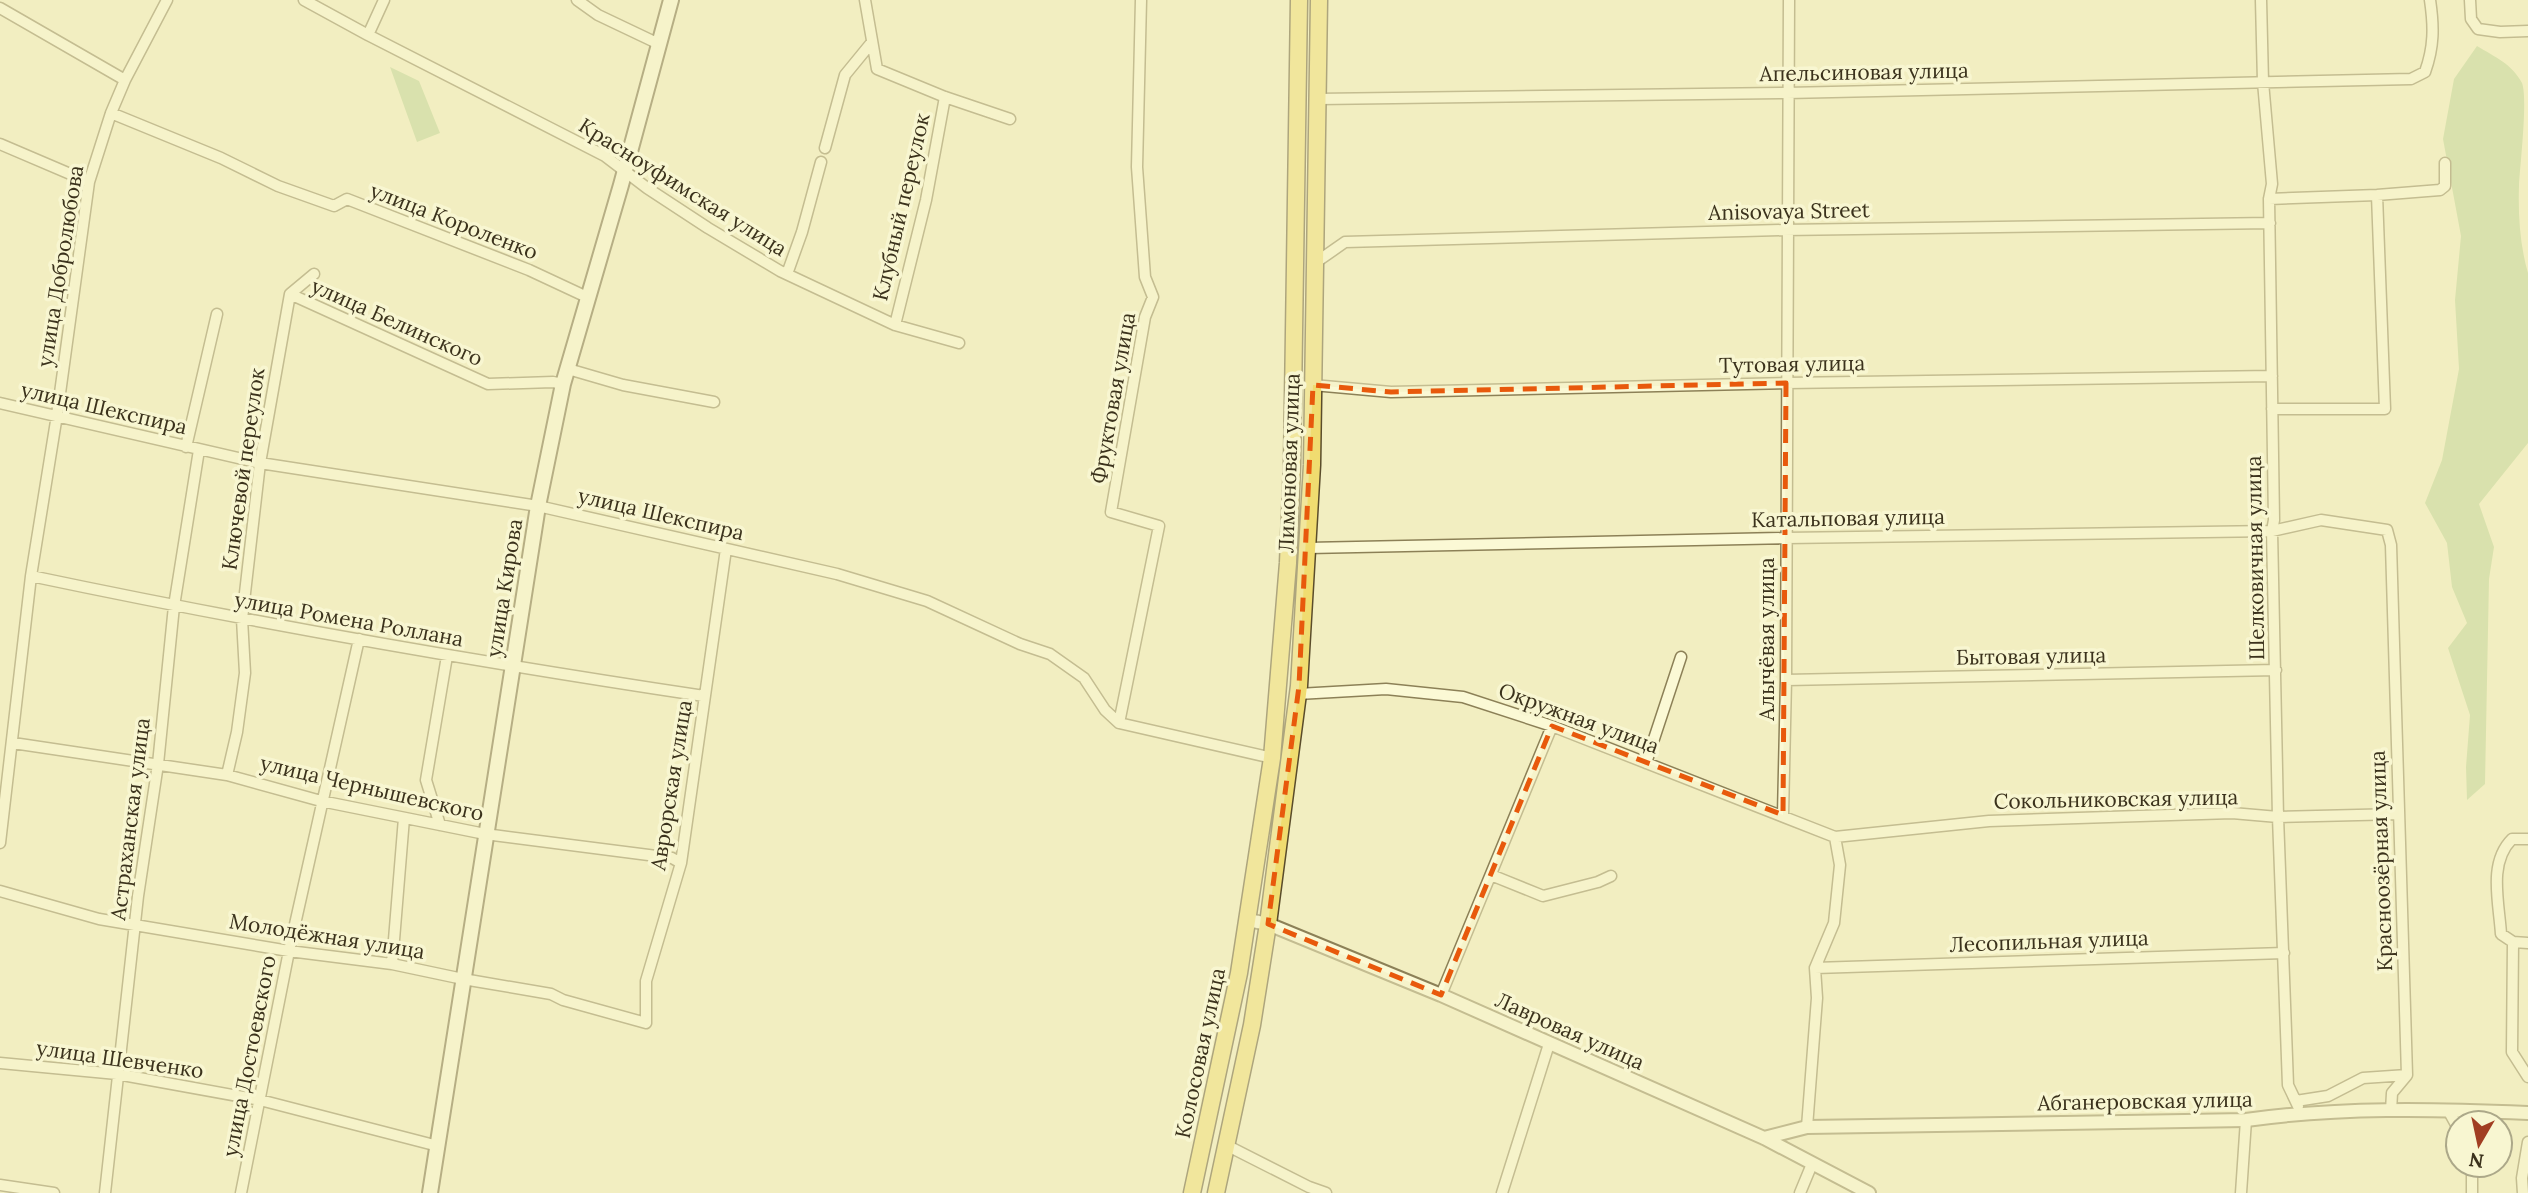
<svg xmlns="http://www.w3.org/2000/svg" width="2528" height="1193" font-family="Lora,serif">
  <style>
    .green { fill: #bbd194 }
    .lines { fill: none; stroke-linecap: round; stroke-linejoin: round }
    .minor-casing { stroke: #8c8057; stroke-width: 13 }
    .tertiary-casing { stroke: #8c8057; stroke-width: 16 }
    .secondary-casing { stroke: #6e603a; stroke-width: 18 }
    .trunk-casing { stroke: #5a4c2b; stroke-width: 19 }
    .minor { stroke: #fbf9d5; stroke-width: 10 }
    .tertiary { stroke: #fbf9d5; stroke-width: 12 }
    .secondary { stroke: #fbf9d5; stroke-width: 14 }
    .trunk { stroke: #f0dc70; stroke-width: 16 }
    .marked { fill: none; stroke: #e8590c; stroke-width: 5; stroke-dasharray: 14 9; stroke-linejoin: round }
    .labels { text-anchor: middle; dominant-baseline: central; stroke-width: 7; stroke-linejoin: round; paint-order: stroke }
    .street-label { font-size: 21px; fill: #3b321c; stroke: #f8f6d1 }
  </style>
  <rect width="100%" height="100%" fill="#f2eec1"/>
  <!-- green -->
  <path class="green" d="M2477 46C2495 57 2512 64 2522 83 2528 98 2520 166 2519 186 2518 214 2520 246 2528 273V443L2479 504 2494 547 2489 579 2485 784 2467 800 2466 767 2470 715 2448 648 2467 623 2452 587 2447 543 2425 503 2442 460 2459 369 2455 300 2461 236 2443 139 2454 79Z
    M390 67 419 81 440 133 417 142Z"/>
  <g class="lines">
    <!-- minor casing -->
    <g class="minor-casing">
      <path id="minor" d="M304 0 368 35 605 156 647 188 708 228 780 271 895 325 959 343
        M577 0 598 15 659 44
        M865 0 877 69 945 97 1010 119
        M2261 0 2263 82 2272 184 2269 199 2274 520 2272 531 2278 817 2288 1085 2298 1106
        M2470 0 2471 19 2478 29 2500 32 2528 31
        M0 8 125 80
        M368 35 384 0
        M1318 99 1787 93 2411 79 2425 72C2434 47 2434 27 2430 0
        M111 113 221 158 278 186 334 206 347 199 529 270 589 298
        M0 144 89 182
        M825 148 845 75 872 42
        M2269 199 2377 195 2440 190 2445 186V163
        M1315 263 1345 242 1783 230 2270 223
        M314 274 290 294 488 384 553 382 563 384
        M787 274 802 232 821 162
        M895 325 926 200 945 97
        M568 369 623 385 714 402
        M1313 385 1391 392 1786 383 2272 376
        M0 403 260 463 538 506 837 574 927 601 1020 644 1050 654 1084 678 1105 710 1119 723 1272 758
        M2272 409H2385L2377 195
        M186 447 217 314
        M1308 548 1786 538 2272 531 2321 520 2387 530 2391 545 2407 1075 2363 1078 2328 1096 2296 1101
        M31 576C254 623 478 662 704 696
        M1786 680 2276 670
        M1298 694 1386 689 1463 697 1552 726 1835 837 1989 821 2232 813 2278 817 2399 814
        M1119 723 1159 526 1111 512 1145 317 1153 297 1145 277 1137 167 1141 0
        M13 743 227 775 321 801 485 834 672 858 681 863
        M1646 763 1681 657
        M227 775 237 732 245 673 242 619 260 463 290 294
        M1783 815 1786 680 1789 0
        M440 825 426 780 447 656
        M2528 839H2512C2488 863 2499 902 2501 934L2513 942 2512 1052 2528 1077
        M0 843 31 576 57 415 89 182 111 113 125 80 167 0
        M1491 875 1543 896 1598 882 1611 876
        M0 891 99 919 289 951 392 964 463 979 551 994 563 1000 646 1023V981L681 863 726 549
        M2513 942 2528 943
        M392 964 404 818
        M1815 968 2284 953
        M1441 995 1552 726
        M0 1063 117 1074 260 1100 438 1146
        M2448 1110 2458 1128
        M2391 1111 2392 1093 2407 1075
        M1807 1127 1817 998 1815 968 1834 923 1840 865 1835 837
        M1226 1145 1309 1187 1326 1193
        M0 1185 54 1193
        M105 1193 138 896 158 764 174 606 199 450
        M241 1193 289 951 359 639
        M1502 1193 1549 1044
        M1800 1193 1812 1164
        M2241 1193 2246 1120
        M2472 1193V1165
        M2523 1193 2522 1178 2528 1142"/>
    </g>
    <!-- tertiary casing -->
    <g class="tertiary-casing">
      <path id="tertiary" d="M1248 920 1268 924 1441 995 1764 1138 1869 1193
        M1764 1138 1807 1127 2246 1120C2339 1107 2434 1109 2528 1113"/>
    </g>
    <!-- secondary casing -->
    <g class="secondary-casing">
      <path id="secondary" d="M430 1193 538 506 563 384 621 185 671 0"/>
    </g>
    <!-- trunk casing -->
    <g class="trunk-casing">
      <path id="trunk" d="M1192 1193 1239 973 1272 758 1288 563 1292 465 1299 0
        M1216 1193 1252 1025 1268 924 1299 686 1312 465 1319 0"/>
    </g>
    <!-- minor -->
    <use href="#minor" class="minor"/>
    <!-- tertiary -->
    <use href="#tertiary" class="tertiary"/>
    <!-- secondary -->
    <use href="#secondary" class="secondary"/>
    <!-- trunk -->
    <use href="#trunk" class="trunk"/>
  </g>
  <!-- marked area -->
  <path d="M0 0H2528V1193H0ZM1786 383 1783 815 1552 726 1441 995 1268 924 1299 686 1313 385 1391 392Z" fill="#f2eec1" fill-opacity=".55" fill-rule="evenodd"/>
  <path class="marked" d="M1786 383 1783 815 1552 726 1441 995 1268 924 1299 686 1313 385 1391 392Z"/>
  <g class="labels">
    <!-- street labels -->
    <g class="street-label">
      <text transform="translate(1864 72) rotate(-1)">Апельсиновая улица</text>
      <text transform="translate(683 187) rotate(32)">Красноуфимская улица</text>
      <text transform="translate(901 207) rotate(-77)">Клубный переулок</text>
      <text transform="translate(1789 211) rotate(-1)">Anisovaya Street</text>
      <text transform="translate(454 221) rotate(21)">улица Короленко</text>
      <text transform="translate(60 266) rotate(-81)">улица Добролюбова</text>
      <text transform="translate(397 322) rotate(24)">улица Белинского</text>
      <text transform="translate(1792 364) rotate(-1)">Тутовая улица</text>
      <text transform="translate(1113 398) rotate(-80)">Фруктовая улица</text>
      <text transform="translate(104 408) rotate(13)">улица Шекспира</text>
      <text transform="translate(1289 463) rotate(-88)">Лимоновая улица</text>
      <text transform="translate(243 469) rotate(-82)">Ключевой переулок</text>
      <text transform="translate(661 514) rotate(13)">улица Шекспира</text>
      <text transform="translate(1848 518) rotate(-1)">Катальповая улица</text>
      <text transform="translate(2255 558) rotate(-91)">Шелковичная улица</text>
      <text transform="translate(504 588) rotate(-81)">улица Кирова</text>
      <text transform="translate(349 619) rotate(10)">улица Ромена Роллана</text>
      <text transform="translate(1766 639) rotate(-90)">Алычёвая улица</text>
      <text transform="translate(2031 656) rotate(-1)">Бытовая улица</text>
      <text transform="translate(1579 718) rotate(20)">Окружная улица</text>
      <text transform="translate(671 785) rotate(-81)">Аврорская улица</text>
      <text transform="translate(372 788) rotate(13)">улица Чернышевского</text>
      <text transform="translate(2116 799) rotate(-1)">Сокольниковская улица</text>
      <text transform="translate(130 819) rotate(-83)">Астраханская улица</text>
      <text transform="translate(2381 861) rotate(-92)">Красноозёрная улица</text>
      <text transform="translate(327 936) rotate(9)">Молодёжная улица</text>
      <text transform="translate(2049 941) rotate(-2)">Лесопильная улица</text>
      <text transform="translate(1570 1031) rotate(24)">Лавровая улица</text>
      <text transform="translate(1200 1053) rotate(-78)">Колосовая улица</text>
      <text transform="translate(249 1056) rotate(-79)">улица Достоевского</text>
      <text transform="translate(120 1059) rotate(8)">улица Шевченко</text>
      <text transform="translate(2145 1101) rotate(-1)">Абганеровская улица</text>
    </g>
  </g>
  <!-- north arrow -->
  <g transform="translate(2479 1144) rotate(189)"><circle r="33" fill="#f8f6d1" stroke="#aca889" stroke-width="2"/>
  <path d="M0-5L12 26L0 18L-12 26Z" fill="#a13e22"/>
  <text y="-10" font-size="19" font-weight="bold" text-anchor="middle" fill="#3b321c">N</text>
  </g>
</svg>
